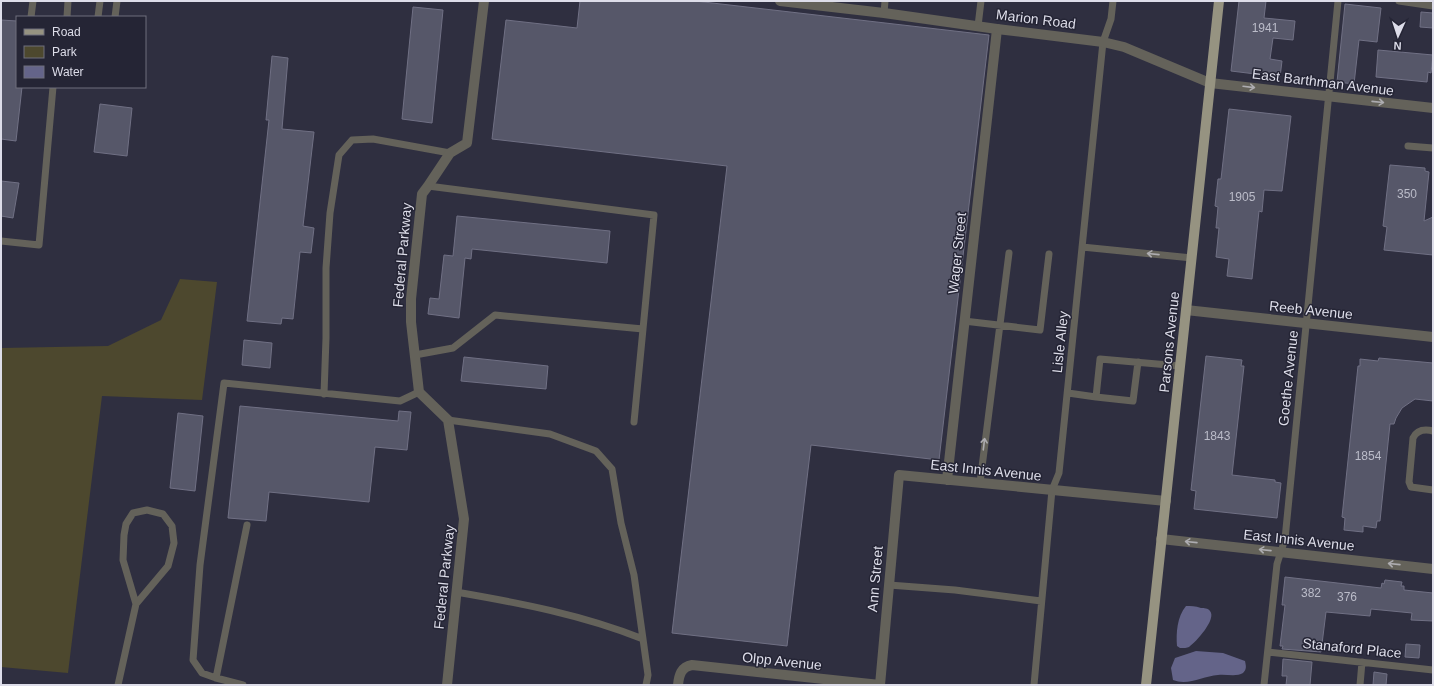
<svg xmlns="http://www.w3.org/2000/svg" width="1434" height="686" font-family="Arial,sans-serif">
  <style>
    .green { fill: #4d482e }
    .water { fill: #646489 }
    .building { fill: #565769; stroke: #707084 }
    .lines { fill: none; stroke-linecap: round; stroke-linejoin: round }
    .service { stroke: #64625a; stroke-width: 7 }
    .minor { stroke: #64625a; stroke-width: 10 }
    .tertiary { stroke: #64625a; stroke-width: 10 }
    .primary { stroke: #969381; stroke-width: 10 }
    .oneway { stroke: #adacb0 }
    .labels { text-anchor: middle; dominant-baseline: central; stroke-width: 3; stroke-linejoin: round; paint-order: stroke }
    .number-label { font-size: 12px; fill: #bbbcc9 }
    .street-label { font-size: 14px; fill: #dddde9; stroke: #252535 }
  </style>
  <rect width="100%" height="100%" fill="#2f2f40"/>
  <!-- green -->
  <path class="green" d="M180 279 217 282 202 400 102 396 68 673 1 667V348L108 346 161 320Z"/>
  <!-- water -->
  <path class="water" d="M1186 606C1191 606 1195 606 1201 608 1204 608 1208 608 1210 611 1217 619 1196 642 1189 647 1187 648 1184 648 1180 648L1177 646C1176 633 1177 617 1186 606Z
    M1196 651 1223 653 1245 661C1246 666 1247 669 1243 673 1237 677 1226 674 1218 675 1203 676 1188 686 1173 680L1171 668 1175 658Z"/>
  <!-- building -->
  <path class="building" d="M580 1H695L989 35 939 460 811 445 787 646 672 633 727 166 492 139 506 20 577 28Z
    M1239 1H1266L1264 18 1295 21 1293 40 1273 38 1270 59 1282 61 1280 77 1231 71Z
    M1345 4 1381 8 1377 42 1359 40 1354 84 1337 82Z
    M413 7 443 10 432 123 402 119Z
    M1421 12 1433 13V28L1420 27Z
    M1 20 17 21V87H22L16 141 1 139Z
    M1378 50 1433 55 1431 73 1428 72 1427 82 1376 77Z
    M272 56 288 58 282 129 314 132 303 226 314 228 311 253 300 252 293 319 282 318 281 324 247 321 269 120H266Z
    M100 104 132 108 127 156 94 152Z
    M1229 109 1291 116 1282 191 1264 190 1262 212 1259 211 1252 279 1227 276 1229 259 1216 257 1219 228H1216L1218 207 1215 206 1218 179H1221Z
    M1390 165 1425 168V171L1429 172 1424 221 1433 217V255L1384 250 1387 227 1383 226Z
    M1 181 19 183 13 218 1 216Z
    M457 216 610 231 607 263 472 249 471 259 465 258 459 318 428 314 430 298 439 299 444 255 453 256Z
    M244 340 272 343 270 368 242 365Z
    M1206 356 1242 360 1241 366H1244L1232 475 1275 480V482L1281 483 1277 518 1194 509 1196 491 1191 490Z
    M464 357 548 366 546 389 461 381Z
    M1379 358 1433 363V401L1415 399 1402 408 1396 418 1394 424H1390L1380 521H1377L1376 528 1363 526V532L1344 530 1345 518 1342 517 1358 366H1360V359L1378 361Z
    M240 406 398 421 399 411 411 412 407 450 375 447 369 502 269 492 266 521 228 518Z
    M178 413 203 416 195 491 170 488Z
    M1285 577 1381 588 1382 583 1384 584 1385 580 1402 582 1401 586H1404V590L1433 593V621L1411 620 1412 613 1371 609 1370 616 1326 612 1321 652 1282 649 1283 646H1280L1285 605H1282Z
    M1406 644 1420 645 1419 658 1405 657Z
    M1283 659 1312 662 1310 685H1286L1287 676H1282Z
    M1374 672 1387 674 1386 685H1373Z"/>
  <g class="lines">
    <!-- service -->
    <path class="service" d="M1399 1 1433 6
      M884 13 885 1
      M31 17 33 1
      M67 17 68 1
      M98 17 100 1
      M115 17 117 1
      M978 26 981 1
      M1408 146 1433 148
      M1 241 39 245 53 87
      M1082 247 1192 258
      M964 321 1040 330 1049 254
      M415 355 453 348 495 315 643 329 654 215 428 186
      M1068 393 1096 397 1100 359 1180 366
      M324 394 326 338V268L330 213 339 155 352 140 373 139 450 153
      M1096 397 1133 401 1138 362
      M448 420 550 434 596 451 612 469 621 523 634 575 643 639
      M634 422 643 329
      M1433 431C1425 429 1417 430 1413 438L1409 482 1411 487 1433 490
      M980 483 1009 253
      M889 585 955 590 1041 601
      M456 592C520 603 583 615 643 639L648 675 646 685
      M1268 652 1433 670
      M216 678 247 525
      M118 685 136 604 168 566 174 543 172 526 163 514 147 510 133 513 126 524 124 535 123 560 136 604
      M243 685 216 678 202 673 193 660 200 565 224 383 400 401 419 392
      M1034 685 1052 490 1059 473 1103 42 1111 19 1113 1
      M1264 685 1277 564 1285 539 1338 1
      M1360 685 1362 662"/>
    <!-- minor -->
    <path class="minor" d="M1210 83 1433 108
      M1186 310 1433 337
      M947 480 997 29
      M1161 539 1433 569
      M447 685 464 519 448 420 419 392 411 322V299L422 194 428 186 450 153 467 143 484 1
      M678 685C679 675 681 667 692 665L880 685
      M880 685 899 475 1166 501"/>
    <!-- tertiary -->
    <path class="tertiary" d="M780 1 884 13 997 29 1103 42 1124 47 1210 83"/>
    <!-- primary -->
    <path class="primary" d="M1146 685 1219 1"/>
  </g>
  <!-- one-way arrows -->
  <defs><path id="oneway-shaft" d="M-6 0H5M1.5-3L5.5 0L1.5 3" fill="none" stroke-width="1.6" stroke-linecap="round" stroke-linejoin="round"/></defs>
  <g class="oneway">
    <use href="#oneway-shaft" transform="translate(1249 87) rotate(7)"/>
    <use href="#oneway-shaft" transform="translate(1378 102) rotate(6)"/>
    <use href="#oneway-shaft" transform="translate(1153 254) rotate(-174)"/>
    <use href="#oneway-shaft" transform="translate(984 444) rotate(-83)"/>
    <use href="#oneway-shaft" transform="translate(1191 542) rotate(-174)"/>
    <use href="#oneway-shaft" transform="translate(1265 550) rotate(-174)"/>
    <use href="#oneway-shaft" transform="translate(1394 564) rotate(-174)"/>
  </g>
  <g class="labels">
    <!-- number labels -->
    <g class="number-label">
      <text x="1265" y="28">1941</text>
      <text x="1407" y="194">350</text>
      <text x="1242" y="197">1905</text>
      <text x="1217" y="436">1843</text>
      <text x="1368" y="456">1854</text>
      <text x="1311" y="593">382</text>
      <text x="1347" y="597">376</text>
    </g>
    <!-- street labels -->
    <g class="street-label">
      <text transform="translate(1036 19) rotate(7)">Marion Road</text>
      <text transform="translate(1323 82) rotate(7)">East Barthman Avenue</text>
      <text transform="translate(957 253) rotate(-84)">Wager Street</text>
      <text transform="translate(402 255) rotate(-85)">Federal Parkway</text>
      <text transform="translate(1311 310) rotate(6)">Reeb Avenue</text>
      <text transform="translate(1060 342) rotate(-84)">Lisle Alley</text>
      <text transform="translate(1169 342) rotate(-84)">Parsons Avenue</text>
      <text transform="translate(1288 378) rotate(-84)">Goethe Avenue</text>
      <text transform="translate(986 470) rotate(6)">East Innis Avenue</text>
      <text transform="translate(1299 540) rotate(6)">East Innis Avenue</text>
      <text transform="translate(444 577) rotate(-84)">Federal Parkway</text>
      <text transform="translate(875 579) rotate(-85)">Ann Street</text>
      <text transform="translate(1352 648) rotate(6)">Stanaford Place</text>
      <text transform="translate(782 661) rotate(6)">Olpp Avenue</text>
    </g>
  </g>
  <!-- border -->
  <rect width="1434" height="686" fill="none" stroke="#dddde9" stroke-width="4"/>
  <!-- legend -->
  <rect x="16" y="16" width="130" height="72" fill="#252535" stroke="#6f6f7d"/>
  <rect x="24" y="29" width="20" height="6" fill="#969381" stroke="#6f6f7d"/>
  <text x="52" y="36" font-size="12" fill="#dddde9">Road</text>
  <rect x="24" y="46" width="20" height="12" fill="#4d482e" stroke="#6f6f7d"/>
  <text x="52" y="56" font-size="12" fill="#dddde9">Park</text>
  <rect x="24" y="66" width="20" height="12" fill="#646489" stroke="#6f6f7d"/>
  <text x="52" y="76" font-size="12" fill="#dddde9">Water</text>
  <!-- north arrow -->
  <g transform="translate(1398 36) rotate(183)" stroke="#252535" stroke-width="3" paint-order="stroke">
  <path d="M0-3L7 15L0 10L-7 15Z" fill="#dddde9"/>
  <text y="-6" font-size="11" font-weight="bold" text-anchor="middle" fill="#dddde9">N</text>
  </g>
</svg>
